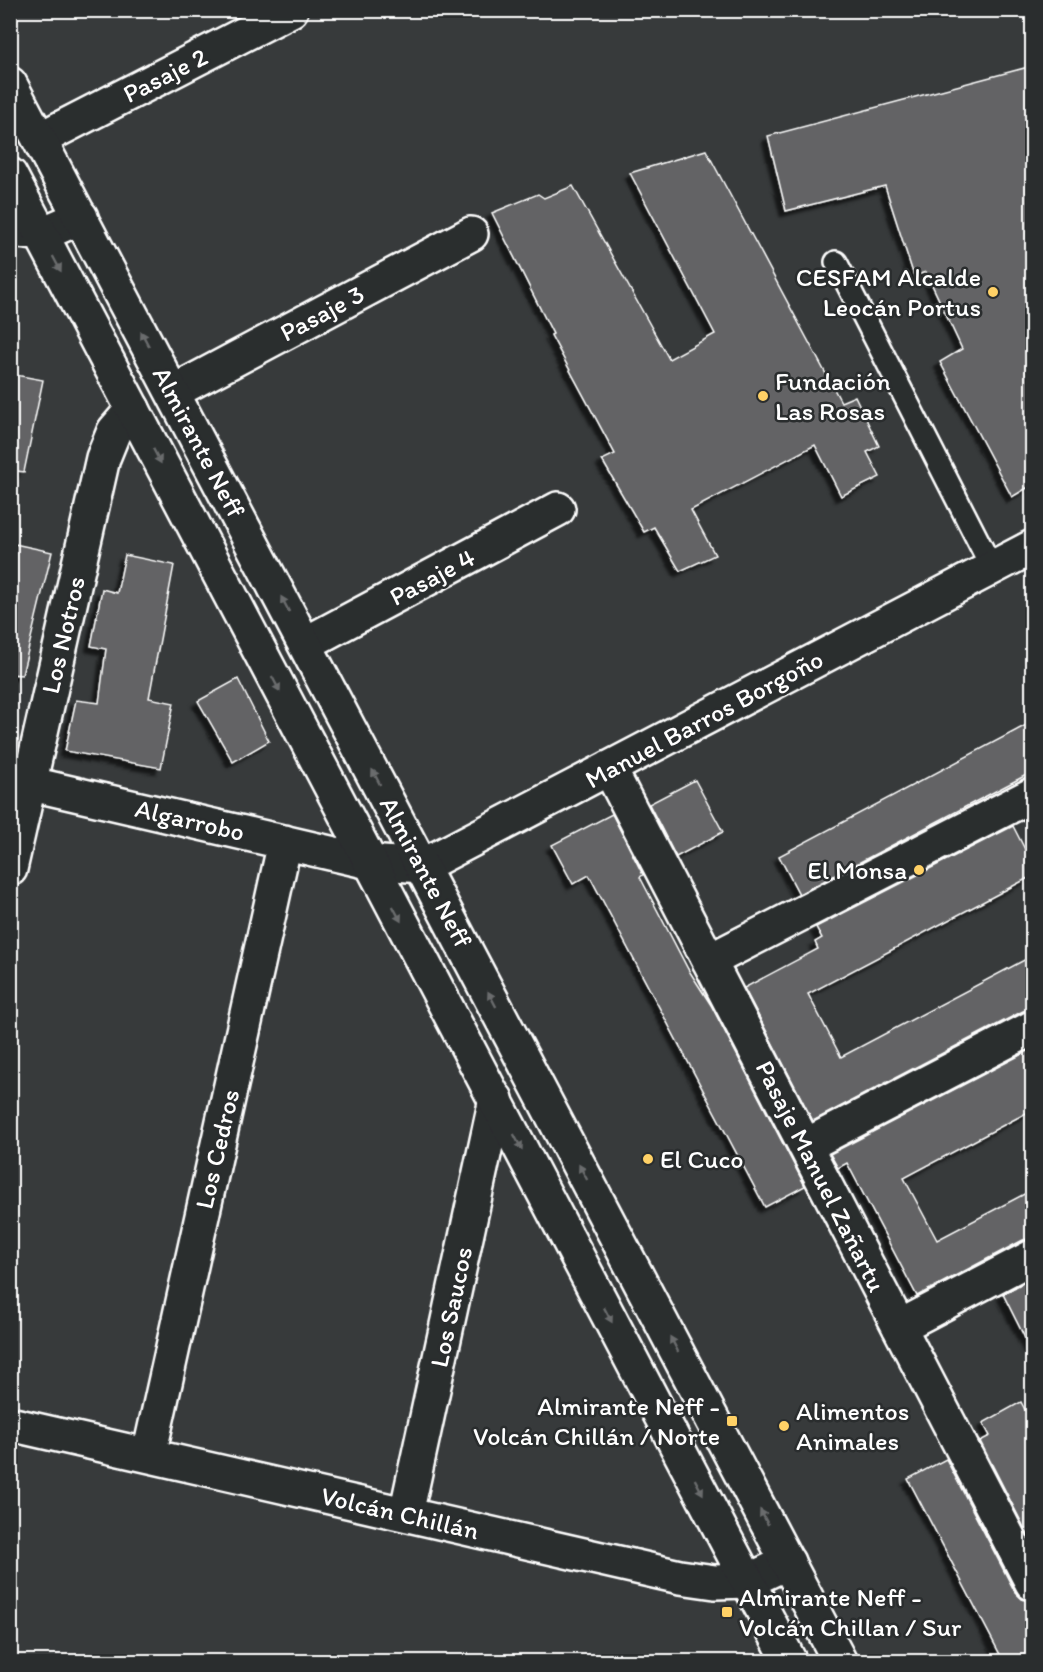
<svg xmlns="http://www.w3.org/2000/svg" width="1043" height="1672" font-family="Itim,sans-serif">
  <style>
    .building { fill: #636465; stroke: #fff; stroke-width: 1.5; filter: url(#shadow) }
    .lines { fill: none; stroke-linecap: round; stroke-linejoin: round }
    .service-casing { stroke: #fff; stroke-width: 26 }
    .minor-casing { stroke: #fff; stroke-width: 38 }
    .tertiary-casing { stroke: #fff; stroke-width: 38 }
    .service { stroke: #2a2d2e; stroke-width: 21 }
    .minor { stroke: #2a2d2e; stroke-width: 33 }
    .tertiary { stroke: #2a2d2e; stroke-width: 33 }
    .oneway { fill: #6a6c6d }
    .poi-dot { fill: #ffd166; stroke: #2a2d2e; stroke-width: 2 }
    .labels { text-anchor: middle; dominant-baseline: central; stroke-width: 5; stroke-linejoin: round; paint-order: stroke }
    .street-label { font-size: 26px; fill: #fff; stroke: #2a2d2e }
    .poi-label { font-size: 26px; fill: #fff; stroke: #2a2d2e; text-anchor: start }
  </style>
  <defs>
    <filter id="shadow"><feDropShadow dx="-5.5" dy="5.5" stdDeviation="1.5" flood-color="#0009"/></filter>
  </defs>
  <rect width="100%" height="100%" fill="#373a3b"/>
  <filter id="ink" filterUnits="userSpaceOnUse"><feTurbulence type="fractalNoise" baseFrequency=".0167" numOctaves="2"/><feDisplacementMap in="SourceGraphic" scale="12" xChannelSelector="R" yChannelSelector="G"/><feConvolveMatrix kernelMatrix="1 2 1 2 8 2 1 2 1" color-interpolation-filters="sRGB"/></filter>
  <g filter="url(#ink)">
    <!-- building -->
    <path class="building" d="M1032 66V485L1012 497 940 362 962 349 926 272 914 276 885 186 786 211 768 136Z
      M706 150 841 402 855 396 879 446 867 452 880 477 841 496 815 445 691 510 715 555 680 571 654 527 644 532 602 460 615 454 551 335 553 334 492 213 538 194 544 198 573 186 669 359 715 334 630 173Z
      M10 374 43 380 24 472 10 470Z
      M10 543 52 552 22 675 10 674Z
      M125 555 174 565 149 698 174 703 161 768 65 751 76 700 99 703 106 649 91 646 102 589 117 593Z
      M238 679 269 741 233 762 198 701Z
      M1032 722V772L799 894 779 856Z
      M695 780 723 832 676 857 649 804Z
      M612 814 643 875 640 877 688 969 711 1005 805 1186 765 1207 589 875 573 884 552 845Z
      M1013 826 1032 863V876L808 994 841 1057 1032 956V1009L1023 1011 813 1121 744 988 818 949 815 942 822 938 816 927Z
      M1032 1049V1110L904 1178 937 1240 1032 1190V1238L1023 1240 917 1296 847 1163 838 1168 830 1154Z
      M1032 1278V1352L1003 1294Z
      M1021 1402 1032 1423V1543L980 1441 990 1436 983 1423Z
      M946 1459 1015 1592 1022 1599 1032 1602V1662H1004L908 1479Z"/>
    <g class="lines">
      <!-- service casing -->
      <g class="service-casing">
        <path id="service" d="M836 262 992 568"/>
      </g>
      <!-- minor casing -->
      <g class="minor-casing">
        <path id="minor" d="M40 139 291 10
          M10 230 42 234 81 217
          M173 392 471 234
          M305 644 558 509
          M609 768 1032 1583
          M10 779 369 862 422 866 1032 547
          M10 869 103 458 114 431 133 409
          M709 961 1032 795
          M805 1146 1032 1028
          M899 1327 1032 1257
          M10 1424 680 1577 715 1582 748 1581 788 1562
          M149 1455 285 842
          M406 1514 496 1099"/>
      </g>
      <!-- tertiary casing -->
      <g class="tertiary-casing">
        <path id="tertiary" d="M10 84 840 1662
          M10 175 790 1662"/>
      </g>
      <!-- service -->
      <use href="#service" class="service"/>
      <!-- minor -->
      <use href="#minor" class="minor"/>
      <!-- tertiary -->
      <use href="#tertiary" class="tertiary"/>
    </g>
    <!-- one-way arrows -->
    <defs><path id="oneway-solid" d="M-6-.8H1V-3.2L6.5 0L1 3.2V.8H-6Z" transform="scale(1.5)"/></defs>
    <g class="oneway">
      <use href="#oneway-solid" transform="translate(57 264) rotate(62)"/>
      <use href="#oneway-solid" transform="translate(145 339) rotate(-118)"/>
      <use href="#oneway-solid" transform="translate(157 456) rotate(62)"/>
      <use href="#oneway-solid" transform="translate(285 604) rotate(-118)"/>
      <use href="#oneway-solid" transform="translate(276 684) rotate(62)"/>
      <use href="#oneway-solid" transform="translate(376 777) rotate(-118)"/>
      <use href="#oneway-solid" transform="translate(397 914) rotate(62)"/>
      <use href="#oneway-solid" transform="translate(492 999) rotate(-118)"/>
      <use href="#oneway-solid" transform="translate(518 1142) rotate(62)"/>
      <use href="#oneway-solid" transform="translate(583 1172) rotate(-118)"/>
      <use href="#oneway-solid" transform="translate(608 1315) rotate(62)"/>
      <use href="#oneway-solid" transform="translate(674 1344) rotate(-118)"/>
      <use href="#oneway-solid" transform="translate(699 1487) rotate(62)"/>
      <use href="#oneway-solid" transform="translate(764 1517) rotate(-118)"/>
    </g>
  </g>
  <!-- markers -->
  <g class="poi-dot">
    <circle cx="993" cy="292" r="6"/>
    <circle cx="763" cy="396" r="6"/>
    <circle cx="919" cy="870" r="6"/>
    <circle cx="648" cy="1159" r="6"/>
    <rect x="726" y="1415" width="12" height="12" rx="3"/>
    <circle cx="784" cy="1426" r="6"/>
    <rect x="721" y="1606" width="12" height="12" rx="3"/>
  </g>
  <g class="labels">
    <!-- street labels -->
    <g class="street-label">
      <text transform="translate(165 75) rotate(-27)">Pasaje 2</text>
      <text transform="translate(322 313) rotate(-28)">Pasaje 3</text>
      <text transform="translate(199 442) rotate(62)">Almirante Neff</text>
      <text transform="translate(432 577) rotate(-28)">Pasaje 4</text>
      <text transform="translate(63 635) rotate(-77)">Los Notros</text>
      <text transform="translate(704 719) rotate(-28)">Manuel Barros Borgoño</text>
      <text transform="translate(190 820) rotate(13)">Algarrobo</text>
      <text transform="translate(426 872) rotate(62)">Almirante Neff</text>
      <text transform="translate(217 1149) rotate(-77)">Los Cedros</text>
      <text transform="translate(821 1176) rotate(63)">Pasaje Manuel Zañartu</text>
      <text transform="translate(451 1307) rotate(-78)">Los Saucos</text>
      <text transform="translate(400 1513) rotate(13)">Volcán Chillán</text>
    </g>
    <!-- poi labels -->
    <g class="poi-label">
      <text x="981" y="277" text-anchor="end">CESFAM Alcalde<tspan x="981" dy="30">Leocán Portus</tspan></text>
      <text x="775" y="381">Fundación<tspan x="775" dy="30">Las Rosas</tspan></text>
      <text x="907" y="870" text-anchor="end">El Monsa</text>
      <text x="660" y="1159">El Cuco</text>
      <text x="720" y="1406" text-anchor="end">Almirante Neff -<tspan x="720" dy="30">Volcán Chillán / Norte</tspan></text>
      <text x="796" y="1411">Alimentos<tspan x="796" dy="30">Animales</tspan></text>
      <text x="739" y="1597">Almirante Neff -<tspan x="739" dy="30">Volcán Chillan / Sur</tspan></text>
    </g>
  </g>
  <!-- margin -->
  <rect width="1043" height="1672" fill="none" stroke="#2a2d2e" stroke-width="36"/>
  <rect x="18" y="18" width="1007" height="1636" fill="none" stroke="#fff" stroke-width="2" filter="url(#ink)"/>
</svg>
